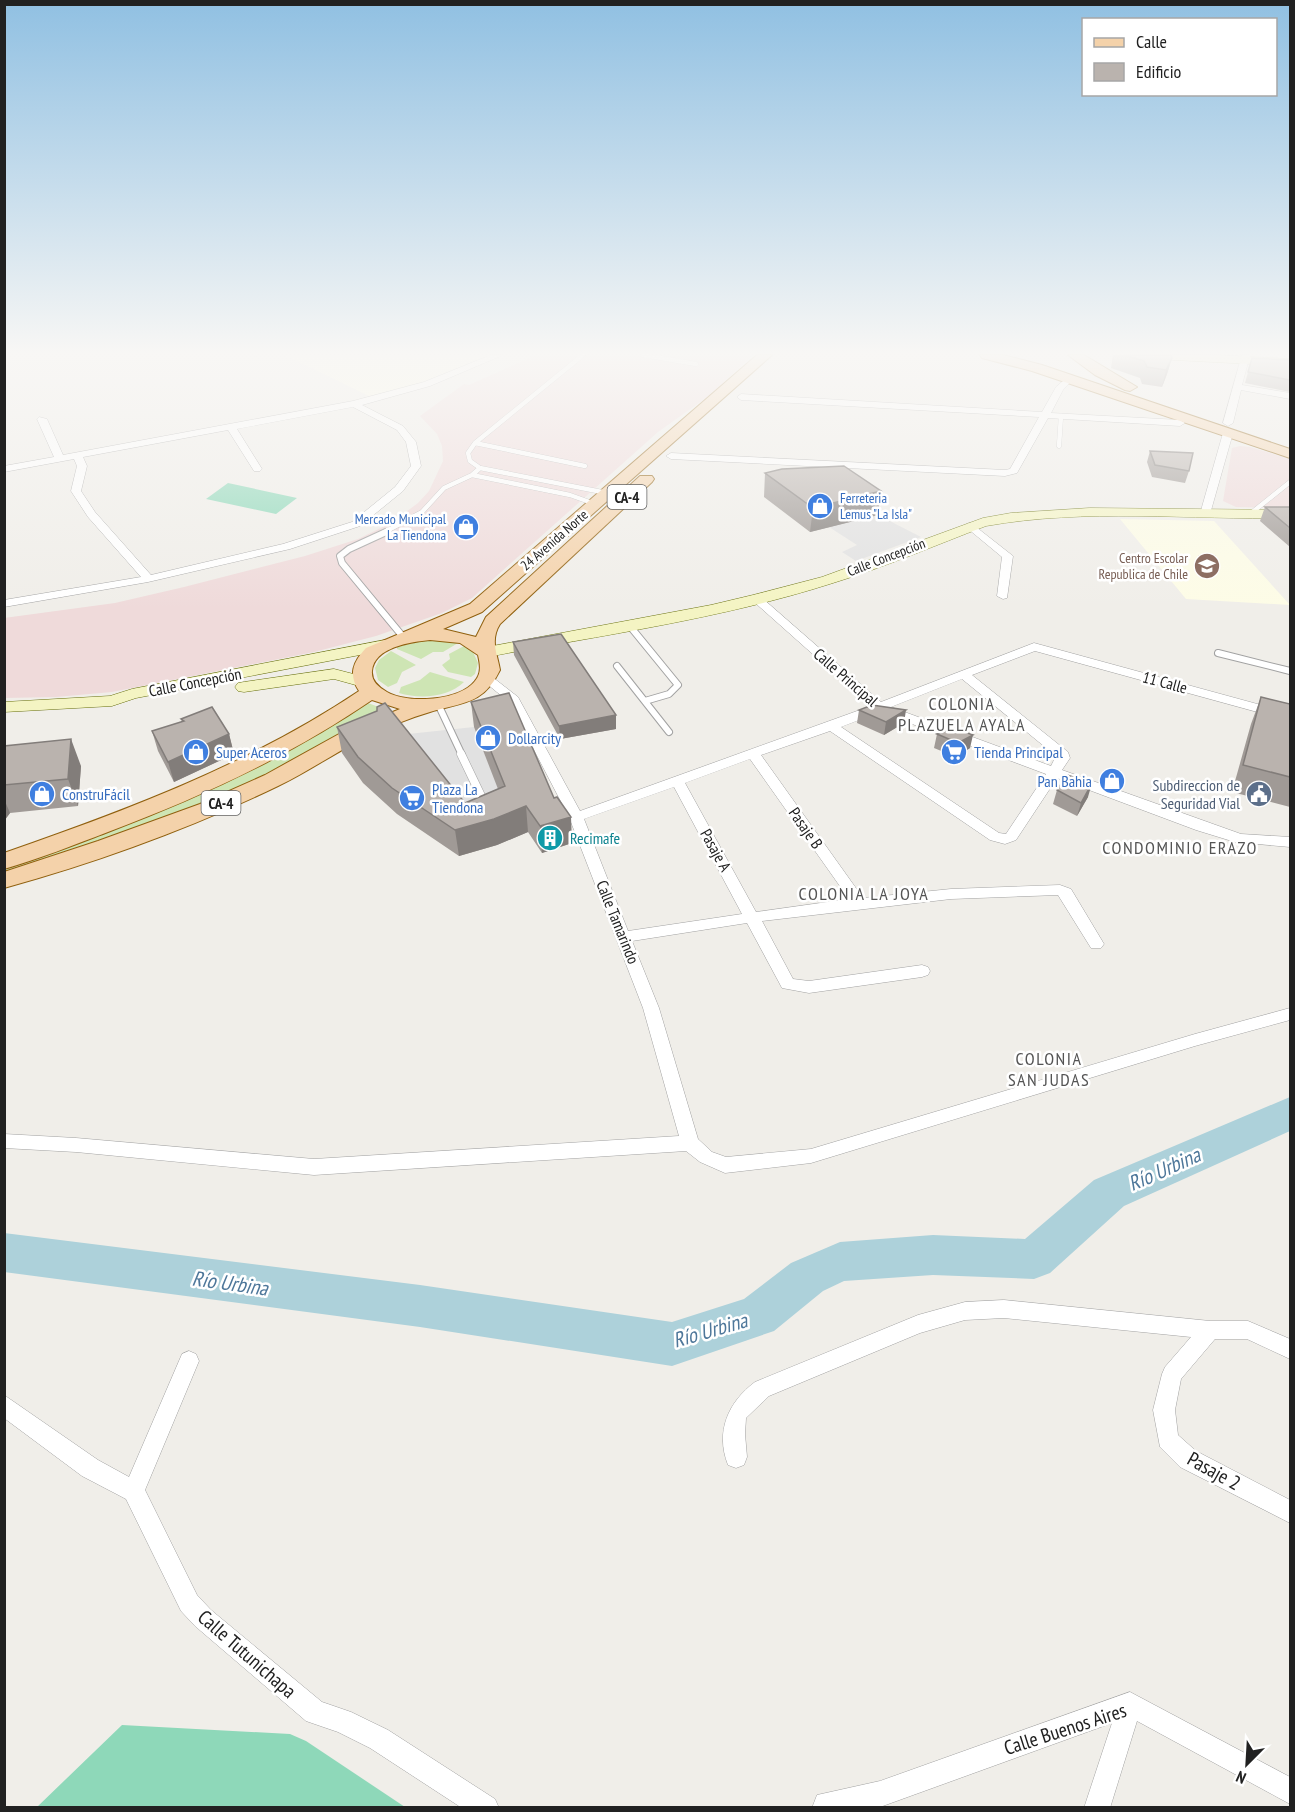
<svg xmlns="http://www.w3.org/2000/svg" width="1295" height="1812" font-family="'PT Sans Narrow',sans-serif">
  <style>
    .commercial { fill: #efdada }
    .education { fill: #fdfce6 }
    .grass { fill: #cee5b4 }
    .pitch { fill: #8ed8b9 }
    .parking { fill: #e1e1e1 }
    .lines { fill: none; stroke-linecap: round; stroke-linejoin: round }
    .river { fill: #add1da; fill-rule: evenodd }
    .lane-far2-casing { stroke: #a2a2a2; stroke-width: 5 }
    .lane-far1-casing { stroke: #a2a2a2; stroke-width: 8 }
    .lane-casing { stroke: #a2a2a2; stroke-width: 9 }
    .street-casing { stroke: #a2a2a2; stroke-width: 1 }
    .secondary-casing { stroke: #697110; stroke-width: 1 }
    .primary-casing { stroke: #90600e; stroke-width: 2 }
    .lane-far2 { stroke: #fff; stroke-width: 4.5 }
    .lane-far1 { stroke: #fff; stroke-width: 6 }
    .lane { stroke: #fff; stroke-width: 8 }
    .street { fill: #fff; fill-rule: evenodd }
    .secondary { fill: #f4f4c3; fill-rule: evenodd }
    .primary { fill: #f4d2aa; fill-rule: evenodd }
    .wall { fill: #a09a96 }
    .shaded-wall { fill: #827d7a }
    .building { fill: #bab3ae; stroke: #827d7a; stroke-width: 1.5 }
    .labels { text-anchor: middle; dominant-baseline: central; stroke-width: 5; stroke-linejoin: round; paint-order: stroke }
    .far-shop-label { font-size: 14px; fill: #366cbe; stroke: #fff; text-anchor: start }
    .far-street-label { font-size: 14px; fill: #212121; stroke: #fff }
    .far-education-label { font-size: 14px; fill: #785e54; stroke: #fff; text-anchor: end }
    .shield { fill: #fff; stroke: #646464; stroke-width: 1.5 }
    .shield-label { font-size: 15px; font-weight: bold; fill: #212121 }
    .street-label { font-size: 16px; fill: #212121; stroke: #fff }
    .shop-label { font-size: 16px; fill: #366cbe; stroke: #fff; text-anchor: start }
    .service-label { font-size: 16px; fill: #4e5e75; stroke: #fff; text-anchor: end }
    .culture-label { font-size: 16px; fill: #0d838f; stroke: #fff; text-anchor: start }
    .neighbourhood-label { font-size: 18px; letter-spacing: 1.5px; fill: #545454; stroke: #fff }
    .near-street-label { font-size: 20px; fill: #212121; stroke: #fff }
    .near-water-label { font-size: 21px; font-style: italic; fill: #4e779a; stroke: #fff }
  </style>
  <rect width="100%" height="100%" fill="#f0eee9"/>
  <!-- commercial -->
  <path class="commercial" d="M536 355H753L710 395 658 432 472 598 442 613 376 636 314 652 112 692 56 697 5 698 4 618 115 603 184 587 305 556 358 539 391 523 418 503 429 491 443 461 442 446 437 434 420 416 464 384 469 385Z
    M1240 446 1250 447 1290 459V508L1236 507 1223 501 1232 448Z"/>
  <!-- education -->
  <path class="education" d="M285 355H489L416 385 369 396Z
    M1120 519 1214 521 1290 605 1186 599Z"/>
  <!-- grass -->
  <path class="grass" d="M428 639 458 643 443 652H433L421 659 397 649V647Z
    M464 646 473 652 478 663 475 674 471 677 448 672 442 665 450 659 449 654Z
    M391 651 416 665 402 672 397 683 388 687 378 680 375 668 379 660Z
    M430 672 464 682C448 698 419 699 399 693L401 687 420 680Z
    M368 703 384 709 280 769 162 822 5 873V867L169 806 251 771Z"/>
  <!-- pitch -->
  <path class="pitch" d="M228 483 297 498 276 514 206 499Z
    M122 1725 290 1734 306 1741 405 1807H37Z"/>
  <!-- parking -->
  <path class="parking" d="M878 515 921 537 856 561 842 552 857 545 829 527Z
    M474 727 508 812 469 829 408 734Z"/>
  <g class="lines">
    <!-- river -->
    <path class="river" d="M1290 1097V1131L1124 1206 1050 1273 1034 1279 933 1275 844 1281 823 1291 774 1331 672 1366 420 1327 4 1272V1233L420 1285 672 1322 744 1299 791 1263 840 1242 933 1235 1025 1239 1094 1180Z"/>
    <!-- lane-far2 casing -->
    <g class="lane-far2-casing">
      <path id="lane-far2" d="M643 355 696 364
        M475 443 585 466
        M1059 446 1061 416
        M480 468 607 493
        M472 475 570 495 595 504
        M1250 514 1290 482
        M383 533 422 512 444 488 472 475 480 468 470 461 468 453 475 443 583 355"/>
    </g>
    <!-- lane-far1 casing -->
    <g class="lane-far1-casing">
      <path id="lane-far1" d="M386 532 349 549 340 556 342 563 404 638
        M629 625 678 685 669 694 645 701
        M1218 653 1290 671
        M617 666 669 732
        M438 704 462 755"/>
    </g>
    <!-- lane casing -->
    <g class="lane-casing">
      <path id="lane" d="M461 754 485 804"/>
    </g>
    <!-- street casing -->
    <g class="street-casing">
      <path id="street" d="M491 355H503L430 386 362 405 403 426 416 442 421 466 403 491 360 526 290 549 148 582 4 607V600L141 577 88 517 71 491 77 466 74 459 4 472V466L54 457 37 419 39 417 47 419 63 455 353 401 424 382ZM353 407 397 430 406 442 411 466 395 487 352 522 283 544 151 575 95 512 81 491 87 466 83 457 228 430 254 471H260L262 469 237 429Z
        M1242 355H1250L1242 385 1290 393V399L1241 390 1233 423 1228 426 1223 423Z
        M1069 376 1073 379 1063 390 1051 413 1180 420 1185 423 1180 426 1048 418 1017 473 1005 476 671 459 666 456 671 453 1005 470 1010 469 1039 417 741 400 737 397 741 394 1042 412 1056 387Z
        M1228 430 1233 433 1210 514 1201 516 1200 514 1223 433Z
        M971 523 1013 556 1007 598 1003 599 997 596 1002 557 967 528V524Z
        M757 596 761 597 881 702 1034 643 1290 713V721L1035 651 972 675 1068 752 1070 758 1062 770 1241 834 1290 837V847L1235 842 1196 830 1057 778 1016 840 1005 844 990 840 830 731 761 755 863 898 951 889 1060 885 1071 889 1104 944 1101 948H1091L1058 895 951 899 762 921 793 979 809 981 922 965 928 967 930 971 928 975 922 977 809 993 782 988 747 923 632 941 659 1008 698 1139 712 1152 726 1157 811 1149 1195 1034 1290 1008V1020L1195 1046 811 1163 725 1173 700 1162 686 1151 314 1175 76 1152 4 1148V1134L76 1138 314 1159 679 1136 643 1008 569 817 509 702 481 679 483 676H491L518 697 580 811 871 706 753 601V597ZM962 679 1056 756 1051 766 891 707ZM880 712 1046 774 1006 834 999 833 841 727ZM750 759 849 899 756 912 685 783ZM674 787 742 914 628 931 584 819Z
        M1004 1300 1210 1321H1248L1290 1339V1359L1247 1339H1215L1181 1379 1175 1410 1178 1435 1196 1451 1290 1500V1523L1180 1467 1160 1447 1153 1410 1162 1374 1165 1367 1191 1337 1004 1318 965 1320 920 1333 769 1396 746 1418 745 1434 747 1457 744 1465 736 1468 728 1465C715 1432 728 1402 755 1382L918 1315 965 1302Z
        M189 1351 196 1354 199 1361 145 1490 197 1595 211 1610 322 1702 351 1712 388 1730 495 1799 499 1808H462L370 1748 338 1732 306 1721 195 1626 181 1611 126 1499 82 1476 4 1418V1395L98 1460 129 1477 182 1354Z
        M1130 1692 1290 1777V1804L1137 1721 1110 1808H1084L1112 1723 880 1807 812 1808 817 1795 880 1781Z"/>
    </g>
    <!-- secondary casing -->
    <g class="secondary-casing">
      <path id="secondary" d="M1148 355H1217L1290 359V366L1154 359Z
        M1090 508 1290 510V518C1190 520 1086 508 986 526 936 545 885 567 833 583 721 619 602 635 487 657L479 652 487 647 711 605 753 595 822 577 983 518 1011 513Z
        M385 640 393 645 391 649 136 698 112 706 4 712V702L110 696 132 689Z
        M334 669 369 678 372 682 369 686 363 687 334 679 244 692 238 691 235 687 238 683 244 682Z"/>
    </g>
    <!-- primary casing -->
    <g class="primary-casing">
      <path id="primary" d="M757 355H772L482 612 443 629 476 637 486 617 640 476H652L654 479 652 482 500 624C490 640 497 653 500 670 483 705 463 702 430 712 410 718 390 726 371 735 338 750 310 771 278 786 191 828 98 862 4 888V872L98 841 200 804 265 775 339 734 400 709 372 700C290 756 201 797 108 832 74 845 39 859 4 869V853C128 810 250 764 359 691 348 674 353 662 366 648L470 604ZM430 640 460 643 478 655C480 664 482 673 475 681 459 701 408 704 387 692 378 687 371 681 372 671 374 647 411 642 430 640Z
        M980 355H1003L1042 365 1290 449V458L1032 371 982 358Z
        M1068 355H1084L1137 387 1130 391 1125 390 1095 375Z"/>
    </g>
    <!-- lane-far2 -->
    <use href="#lane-far2" class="lane-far2"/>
    <!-- lane-far1 -->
    <use href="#lane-far1" class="lane-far1"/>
    <!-- lane -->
    <use href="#lane" class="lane"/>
    <!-- street -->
    <use href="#street" class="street"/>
    <!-- secondary -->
    <use href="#secondary" class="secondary"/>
    <!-- primary -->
    <use href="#primary" class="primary"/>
  </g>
  <!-- wall -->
  <path class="wall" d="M1113 355H1171L1172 358 1167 374 1162 387 1142 384 1140 378 1111 368Z
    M1252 358 1290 360V392L1245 383Z
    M1150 451 1189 471 1185 483 1152 477 1147 462Z
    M765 473 878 515 810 532 764 497Z
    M1265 507H1290V547L1260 521Z
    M513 642 616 715V729L560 739 514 655Z
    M1261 697 1290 704V807L1232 792 1251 724Z
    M471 702 572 843 542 853 528 832 497 845 459 856 397 814 363 783 342 753 337 727 465 803 498 789 474 727Z
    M859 710 904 723 884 735 857 723Z
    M181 719 229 734 234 754 174 782 158 751 152 731 182 722Z
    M937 734 970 748 956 757 934 748Z
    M4 746 81 766 78 806 10 813 4 821Z
    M1057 790 1088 797 1077 816 1053 804Z"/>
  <!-- shaded-wall -->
  <path class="shaded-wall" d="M1172 358 1167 374 1162 387 1166 370Z
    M881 491 878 515 810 532 813 508Z
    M906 710 904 723 884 735 886 722Z
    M616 715V729L560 739 559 726Z
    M229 734 234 754 174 782 168 762Z
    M973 735 970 748 956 757 958 743Z
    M71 739 81 766 78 806 68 779Z
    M1092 783 1088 797 1077 816 1081 803Z
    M4 799 10 813 4 821Z
    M526 806 528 832 497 845 459 856 455 830Z
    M571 817 572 843 542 853 540 826Z"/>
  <!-- building -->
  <path class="building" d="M1124 355H1171L1172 358 1166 370 1147 367 1144 361Z
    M1252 358 1290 360V380L1248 372Z
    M1150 451 1193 453 1189 471 1155 465Z
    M844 466 881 491 813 508 765 473 782 469Z
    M1265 507H1290V528Z
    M561 634 616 715 559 726 513 642Z
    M509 693 554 798 557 797 571 817 540 826 526 806 494 819 455 830 392 788 358 757 337 727 377 711V707L385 703 465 803 505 786 471 702Z
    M1261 697 1290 704V777L1243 765Z
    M872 705 906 710 886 722 859 710Z
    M212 707 229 734 168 762 152 731 184 721 181 719Z
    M954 728 973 735 958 743 937 734Z
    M71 739 68 779 4 785V746Z
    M1067 775 1092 783 1081 803 1057 790Z"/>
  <!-- sky -->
  <linearGradient id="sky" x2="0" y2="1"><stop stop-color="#90c0e2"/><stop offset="0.58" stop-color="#f8f7f5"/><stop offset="1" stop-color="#f8f7f5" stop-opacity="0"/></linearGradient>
  <rect width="1295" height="609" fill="url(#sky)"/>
  <!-- icons -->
  <defs>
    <g id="shop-disc" transform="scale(1.35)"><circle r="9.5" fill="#3f7fe0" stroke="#fff"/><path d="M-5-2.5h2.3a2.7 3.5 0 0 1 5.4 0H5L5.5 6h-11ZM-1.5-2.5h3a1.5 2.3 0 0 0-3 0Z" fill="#fff"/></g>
    <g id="school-disc" transform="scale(1.35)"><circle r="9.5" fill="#8d6e63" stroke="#fff"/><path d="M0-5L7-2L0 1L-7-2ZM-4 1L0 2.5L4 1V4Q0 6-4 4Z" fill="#fff"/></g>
    <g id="supermarket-disc" transform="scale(1.35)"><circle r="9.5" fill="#3f7fe0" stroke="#fff"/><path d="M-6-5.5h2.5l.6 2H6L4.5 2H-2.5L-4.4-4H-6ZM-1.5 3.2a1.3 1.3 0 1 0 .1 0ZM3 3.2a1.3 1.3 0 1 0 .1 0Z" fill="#fff"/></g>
    <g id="civic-disc" transform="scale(1.35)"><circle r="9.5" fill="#5c6f8a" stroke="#fff"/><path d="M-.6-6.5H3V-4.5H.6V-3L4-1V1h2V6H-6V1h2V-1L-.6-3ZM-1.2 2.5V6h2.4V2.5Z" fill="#fff"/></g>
    <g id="building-disc" transform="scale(1.35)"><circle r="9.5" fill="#0f9aa8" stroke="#fff"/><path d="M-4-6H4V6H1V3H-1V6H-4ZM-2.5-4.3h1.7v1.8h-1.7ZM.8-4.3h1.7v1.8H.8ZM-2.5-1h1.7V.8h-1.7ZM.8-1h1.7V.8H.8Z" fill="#fff"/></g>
  </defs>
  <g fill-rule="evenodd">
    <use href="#shop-disc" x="820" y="506"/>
    <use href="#shop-disc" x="466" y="527"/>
    <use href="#school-disc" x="1207" y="566"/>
    <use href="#shop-disc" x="488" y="738"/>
    <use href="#shop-disc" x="196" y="752"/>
    <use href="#supermarket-disc" x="954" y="752"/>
    <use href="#shop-disc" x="1112" y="781"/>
    <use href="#shop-disc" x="42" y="794"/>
    <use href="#civic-disc" x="1259" y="794"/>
    <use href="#supermarket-disc" x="412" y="798"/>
    <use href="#building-disc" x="550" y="838"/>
  </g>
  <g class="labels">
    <!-- far-shop labels -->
    <g class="far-shop-label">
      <text x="840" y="498">Ferreteria<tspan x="840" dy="16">Lemus "La Isla"</tspan></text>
      <text x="446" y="519" text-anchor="end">Mercado Municipal<tspan x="446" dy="16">La Tiendona</tspan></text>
    </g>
    <!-- far-street labels -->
    <g class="far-street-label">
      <text transform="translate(554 540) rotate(-41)">24 Avenida Norte</text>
      <text transform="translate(886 557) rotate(-21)">Calle Concepción</text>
    </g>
    <!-- far-education labels -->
    <g class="far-education-label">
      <text x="1188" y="558">Centro Escolar<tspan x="1188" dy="16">Republica de Chile</tspan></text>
    </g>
    <!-- shield labels -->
    <g class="shield">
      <rect x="607.5" y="485" width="39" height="24" rx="4.5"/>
      <rect x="201.5" y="791" width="39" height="24" rx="4.5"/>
    </g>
    <g class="shield-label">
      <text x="627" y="497">CA-4</text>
      <text x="221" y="803">CA-4</text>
    </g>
    <!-- street labels -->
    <g class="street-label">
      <text transform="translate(846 677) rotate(41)">Calle Principal</text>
      <text transform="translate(195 682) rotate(-11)">Calle Concepción</text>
      <text transform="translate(1165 682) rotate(15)">11 Calle</text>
      <text transform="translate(806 828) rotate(55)">Pasaje B</text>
      <text transform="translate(716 850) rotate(61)">Pasaje A</text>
      <text transform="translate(618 922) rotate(68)">Calle Tamarindo</text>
    </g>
    <!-- shop labels -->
    <g class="shop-label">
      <text x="508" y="738">Dollarcity</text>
      <text x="216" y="752">Super Aceros</text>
      <text x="974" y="752">Tienda Principal</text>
      <text x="1092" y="781" text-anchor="end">Pan Bahia</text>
      <text x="432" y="789">Plaza La<tspan x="432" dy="18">Tiendona</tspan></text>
      <text x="62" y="794">ConstruFácil</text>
    </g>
    <!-- service labels -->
    <g class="service-label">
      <text x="1240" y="785">Subdireccion de<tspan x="1240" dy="18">Seguridad Vial</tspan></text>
    </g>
    <!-- culture labels -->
    <g class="culture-label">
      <text x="570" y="838">Recimafe</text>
    </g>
    <!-- neighbourhood labels -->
    <g class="neighbourhood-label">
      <text x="962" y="703">COLONIA<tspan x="962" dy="21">PLAZUELA AYALA</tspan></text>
      <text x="1180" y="847">CONDOMINIO ERAZO</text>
      <text x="864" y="893">COLONIA LA JOYA</text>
      <text x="1049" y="1058">COLONIA<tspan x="1049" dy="21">SAN JUDAS</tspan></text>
    </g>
    <!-- near-street labels -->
    <g class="near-street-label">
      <text transform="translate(1214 1471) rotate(29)">Pasaje 2</text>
      <text transform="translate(247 1654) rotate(41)">Calle Tutunichapa</text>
      <text transform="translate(1065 1729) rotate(-18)">Calle Buenos Aires</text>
    </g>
    <!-- near-water labels -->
    <g class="near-water-label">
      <text transform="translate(1164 1169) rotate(-24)">Río Urbina</text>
      <text transform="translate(230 1283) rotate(8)">Río Urbina</text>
      <text transform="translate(710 1330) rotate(-16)">Río Urbina</text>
    </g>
  </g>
  <!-- border -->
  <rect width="1295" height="1812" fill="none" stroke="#212121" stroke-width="12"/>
  <!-- legend -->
  <rect x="1082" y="18" width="195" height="78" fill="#ffffff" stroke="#a6a6a6" stroke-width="1.5"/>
  <rect x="1094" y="38" width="30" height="9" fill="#f4d2aa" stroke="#a6a6a6" stroke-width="1.5"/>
  <text x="1136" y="48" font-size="18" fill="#212121">Calle</text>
  <rect x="1094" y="63" width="30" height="18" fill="#bab3ae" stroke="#a6a6a6" stroke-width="1.5"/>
  <text x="1136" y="78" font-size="18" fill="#212121">Edificio</text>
  <!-- north arrow -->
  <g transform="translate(1247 1764) rotate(204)" stroke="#ffffff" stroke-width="4.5" paint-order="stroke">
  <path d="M0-4.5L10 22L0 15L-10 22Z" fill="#212121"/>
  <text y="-9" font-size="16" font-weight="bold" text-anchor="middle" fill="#212121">N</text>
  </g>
</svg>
